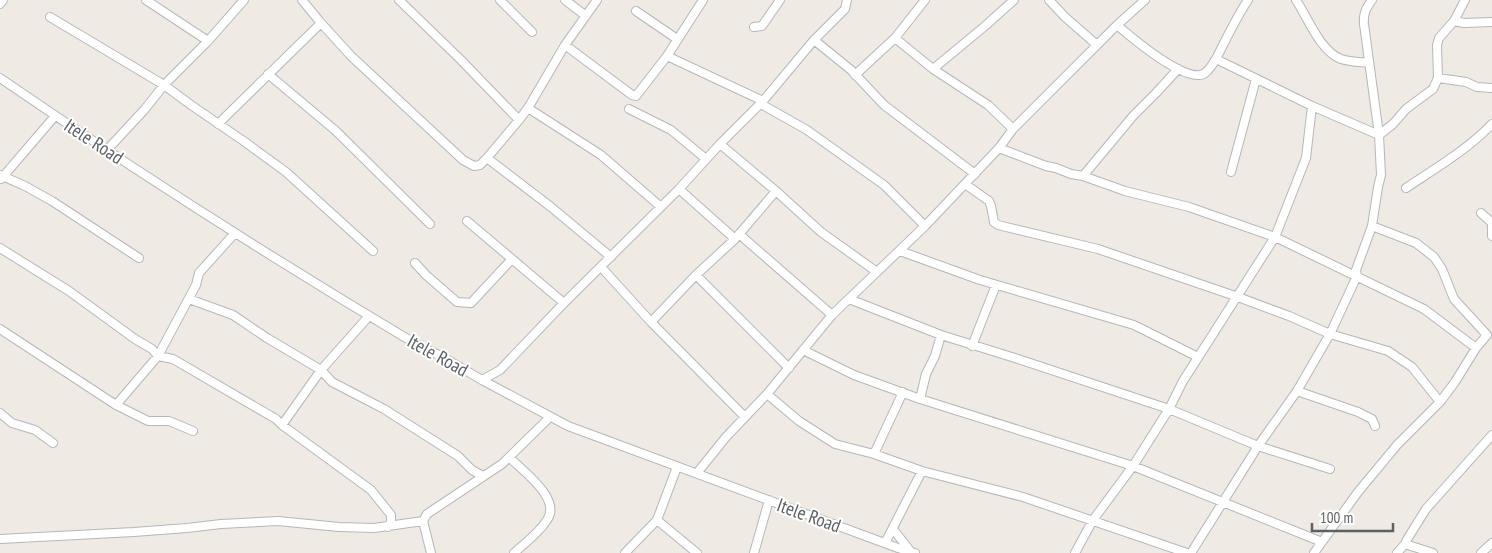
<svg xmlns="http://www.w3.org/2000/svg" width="1492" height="553" font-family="'PT Sans Narrow',sans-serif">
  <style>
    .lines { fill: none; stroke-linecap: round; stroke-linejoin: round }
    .minor-casing { stroke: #b4b7bb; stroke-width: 10 }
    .minor { stroke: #fff; stroke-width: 8 }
    .labels { text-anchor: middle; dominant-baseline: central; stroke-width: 4; stroke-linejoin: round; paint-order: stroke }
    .street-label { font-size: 19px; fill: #5b6165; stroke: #fff }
  </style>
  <rect width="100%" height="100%" fill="#efeae3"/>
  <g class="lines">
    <!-- minor casing -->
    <g class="minor-casing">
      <path id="minor" d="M146 0 208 41
        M302 0 321 23 351 56 463 160 474 166 480 165 487 158 519 120 528 108 565 45 632 95 636 96 667 56 703 0
        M399 0 461 60 519 120
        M500 0 532 32
        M565 0 586 16
        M1049 0 1065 17 1097 45
        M1296 0C1308 18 1320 51 1341 59 1350 62 1360 62 1369 63
        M0 4 3 0
        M636 11 677 39
        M50 17 164 85 191 105 245 142 286 172 373 251
        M1454 21 1464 23 1492 22
        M1117 25C1131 37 1188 86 1205 73 1213 67 1218 55 1222 47 1230 31 1238 15 1248 0
        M754 27 762 26 780 0
        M895 38 933 69 988 105 1013 129
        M814 40 851 70 884 105 975 174
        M565 45 597 0
        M667 56 763 101
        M1216 59 1312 106 1379 135
        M933 69 985 26 1014 0
        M268 74 336 131 430 224
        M855 75 895 38 925 0
        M0 78C137 172 278 262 421 347L441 356 482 380 568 426 898 548 915 553
        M1438 78 1466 82 1477 87 1492 88
        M761 104 807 130 884 185 925 226
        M528 108 601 155 661 207
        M629 109 671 130 706 159
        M218 124 321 23
        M1379 135 1393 124 1406 109 1433 89 1438 78 1437 45 1439 38 1454 21 1465 0
        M720 144 776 191 821 232 877 272
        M999 148 1046 166 1056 168 1071 174 1083 176 1125 191 1189 207 1275 237 1424 309 1476 348
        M107 150 145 109 164 85 208 41 244 0
        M487 158 551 207 611 257
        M1231 172 1256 79
        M0 175 25 186 52 201 139 258
        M1083 176 1133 116 1156 93 1178 69
        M1 179 55 116
        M965 184 989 201 991 206 994 222 998 225 1098 249 1238 297 1289 316 1330 334 1388 351 1412 367 1440 402
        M1406 188C1436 168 1467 150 1492 124
        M679 189 735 239
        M1481 213 1491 222
        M467 221 564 303
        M1492 221V236
        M739 234 832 315
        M0 248 69 291 135 339 152 349 158 356 173 359 276 419 282 425 321 370 369 316
        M900 251 980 280 1134 325 1198 357
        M415 263 426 275 457 302 471 303 512 259
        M601 267 651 322 745 417
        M696 275 789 368
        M189 299 233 315 267 338 321 370 332 382 384 409 458 456 472 470 483 476
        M849 299 941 335 1015 358 1169 409 1258 446 1330 469
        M651 322 696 275 735 239 776 191
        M0 329 116 405 148 421H169L193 431
        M972 346 996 285
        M803 350 854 375 920 399 1133 466 1322 542
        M482 380 500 370 564 303 679 189 720 144 763 101 814 40 845 9 847 0
        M1297 391 1358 412 1372 419 1375 426
        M767 394 799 421 835 444 874 454 922 471 1023 497 1187 553
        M920 399 926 374 935 356 941 335
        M116 405 158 356 196 285 199 273 235 233
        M0 413 12 423 35 430 53 443
        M282 425 371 490 391 515V522L388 527
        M874 454 903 392
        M510 458C523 471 562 499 547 520 539 533 525 543 514 553
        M697 473 726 437 767 394 832 315 925 226 999 148 1013 129 1117 25 1145 0
        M657 520 697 553
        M893 529 911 552
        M0 539 134 532 187 528 221 524 278 521 339 527 374 528 423 521
        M885 543 922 471
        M1405 544 1433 553
        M431 553 423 521 427 514 502 464 550 417
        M625 553 657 520 677 467
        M754 553 769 500
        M1075 553 1093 520 1133 466 1169 409 1183 381 1275 237 1306 158 1312 106
        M1191 553 1258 446 1297 391 1330 334 1357 276 1356 270 1372 226 1378 187 1381 175 1379 135 1364 24C1363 14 1366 8 1372 0
        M1314 553 1358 492 1397 445 1440 402 1455 382 1476 348 1487 335 1454 299 1442 269 1434 257 1416 243 1372 226
        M1397 553 1405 544 1408 538 1426 509 1492 435
        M1481 553 1492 543"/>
    </g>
    <!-- minor -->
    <use href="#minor" class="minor"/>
  </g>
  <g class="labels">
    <!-- street labels -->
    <g class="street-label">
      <text transform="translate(94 141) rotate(33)">Itele Road</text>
      <text transform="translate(438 355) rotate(29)">Itele Road</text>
      <text transform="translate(809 515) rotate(20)">Itele Road</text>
    </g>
  </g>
  <!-- scale -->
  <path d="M1312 523v8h81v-8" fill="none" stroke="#5b6165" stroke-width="2.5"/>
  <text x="1320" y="523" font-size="15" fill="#5b6165" stroke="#ffffff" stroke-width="4" paint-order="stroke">100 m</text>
</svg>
